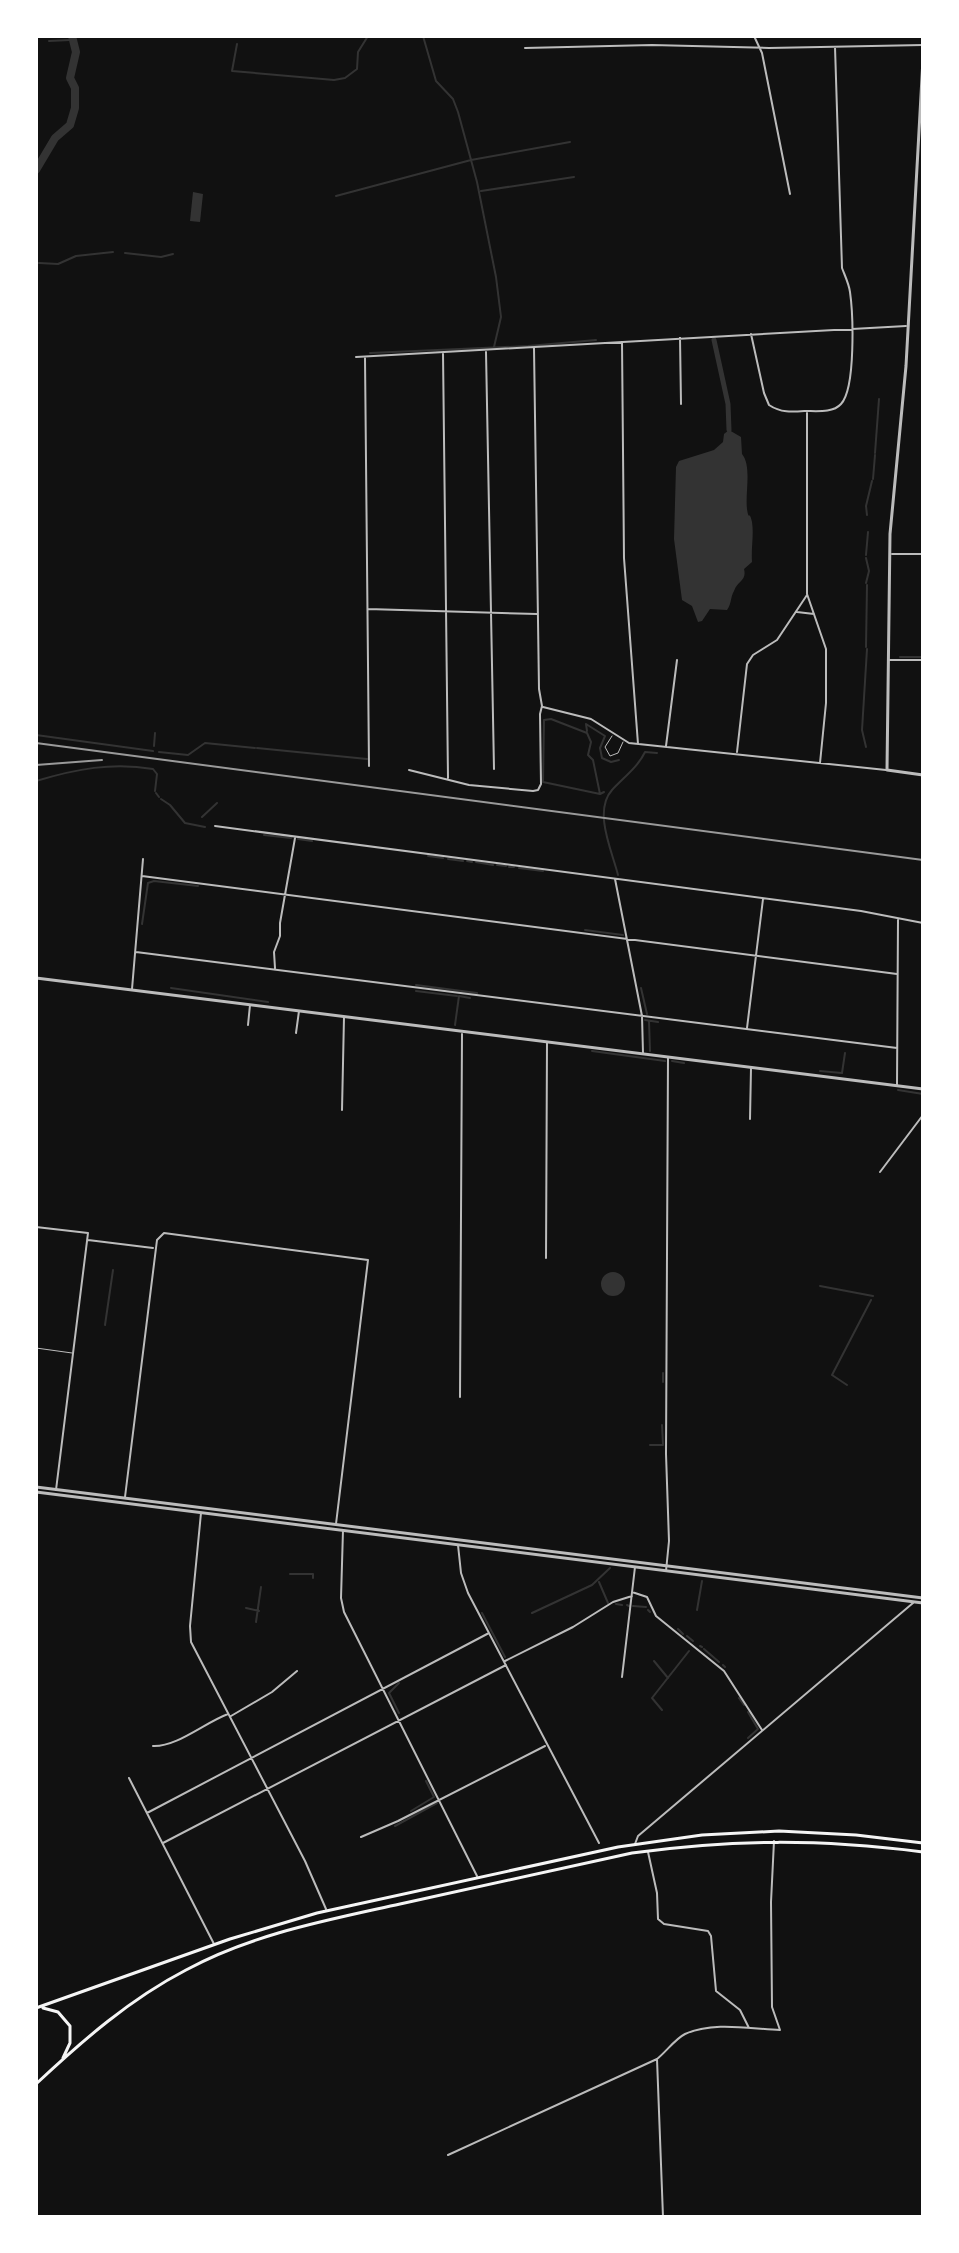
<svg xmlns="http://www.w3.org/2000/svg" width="959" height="2253" font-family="'Fira Sans',sans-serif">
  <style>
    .water { fill: #333 }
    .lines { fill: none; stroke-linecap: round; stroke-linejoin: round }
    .stream { stroke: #333; stroke-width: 2 }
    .canal { stroke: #333; stroke-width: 5 }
    .river { stroke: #333; stroke-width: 8 }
    .service { stroke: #bcbcbc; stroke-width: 1 }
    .minor { stroke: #bcbcbc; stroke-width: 2 }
    .tertiary { stroke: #bcbcbc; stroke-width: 3 }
    .secondary { stroke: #f5f5f5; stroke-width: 3 }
    .rail { stroke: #9a9a9a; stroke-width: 2 }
  </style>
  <rect width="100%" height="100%" fill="#111"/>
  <!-- water -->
  <path class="water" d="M193 192 203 194 200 222 190 221Z
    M729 430 741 437 742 454C752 466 745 493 747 509 749 522 749 509 752 522 754 535 751 548 752 562L744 569C747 581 738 580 734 591 730 598 732 603 727 610L710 609 702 621 698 622 692 606 682 600 674 539 676 467 679 461 714 450 723 442 724 434Z
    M601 1284a12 12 0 1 1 24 0a12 12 0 1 1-24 0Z"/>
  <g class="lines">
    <!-- stream -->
    <path class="stream" d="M423 36 436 81 453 99 458 112 477 182 496 277 501 317 494 347
      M49 41 70 40
      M237 44 232 71 334 80 345 78 357 69 358 52 368 36
      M481 191 574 177
      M336 196 471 160 570 142
      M125 253 161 257 173 254
      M39 263 58 264 76 256 113 252
      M370 353 528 346 596 340
      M875 453 879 399
      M873 479 875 455
      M867 515 866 506 872 481
      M866 555 868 532
      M866 558 869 571 866 583
      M866 647 867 585
      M900 657H923
      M587 731 586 724 605 736 600 748 602 758 611 762 619 760
      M36 735 153 751
      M154 746 155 733
      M866 747 862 730 867 649
      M257 748 367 759
      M159 752 188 755 205 743 255 748
      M36 781C76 769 112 762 153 769L157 774 155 791
      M156 793 159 797
      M600 794 543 782 544 720 551 719 587 733 591 742 588 755 593 760 600 794 604 792
      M161 799 170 805 185 823 205 827
      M202 817 217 803
      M264 835 291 838
      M298 839 312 841
      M428 856 443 858
      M448 859 463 861
      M467 861 472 862
      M476 862 493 865
      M497 865 506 866
      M509 867H514
      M519 868 543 871
      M618 875C612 851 593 811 612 790 623 778 638 767 645 752L657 753
      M142 924 148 883 154 881 198 886
      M585 930 623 935
      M416 985 477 993
      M171 988 268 1002
      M641 988 647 1014
      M416 991 457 996
      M645 1020 658 1022
      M649 1021 650 1051
      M455 1025 459 996 470 998
      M592 1051 665 1061
      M672 1061 684 1063
      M820 1071 842 1073 845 1053
      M898 1090 923 1094
      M820 1286 873 1296
      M105 1325 113 1270
      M663 1382V1373
      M847 1385 832 1375 871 1300
      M650 1445H663L662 1425
      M290 1574H313V1578
      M599 1582 608 1603
      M616 1604 622 1605
      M627 1605 629 1606
      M633 1606 646 1607
      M246 1608 259 1611
      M648 1610 650 1612
      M697 1610 702 1581
      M482 1613 505 1657
      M532 1613 592 1585 610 1568
      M256 1622 261 1587
      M678 1629 683 1634
      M687 1636 693 1641
      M700 1646 702 1647
      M704 1649 719 1662
      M654 1661 668 1678
      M723 1665 725 1667
      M399 1683 389 1693 399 1713
      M739 1698 744 1705
      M662 1710 652 1698 689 1651
      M748 1738 758 1729 748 1712
      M411 1811 434 1797 426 1781
      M395 1826 437 1803"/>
    <!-- canal -->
    <path class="canal" d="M714 340 728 404 729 430"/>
    <!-- river -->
    <path class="river" d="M36 170 55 138 70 125 75 108V88L70 78 76 52 72 36"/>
    <!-- service -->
    <path class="service" d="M612 736 605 747 610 756 618 753 623 742
      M36 1348 72 1353"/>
    <!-- minor -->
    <path class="minor" d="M754 36 762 53 790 194
      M525 48 652 45 769 48 923 45
      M751 334 764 393 769 405C781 413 792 412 805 411 817 411 833 413 841 404 856 388 853 313 850 292 849 284 845 276 842 268L835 47
      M680 338 681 404
      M622 342 624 558 638 744
      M486 352 494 769
      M443 353 448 778
      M356 357 906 326
      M365 358 369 766
      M807 413V594L826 649V703L820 763
      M892 554H923
      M368 609 537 614
      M797 612 814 614
      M889 660H923
      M543 707 591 719 629 743 886 770
      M666 746 677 660
      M737 752 747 664 753 655 777 640 807 595
      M409 770 469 785 533 791 538 790 541 784 540 714 542 706 539 689 534 348
      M215 826 861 911 923 923
      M142 876 897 974
      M615 879 642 1016 643 1053
      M136 952 897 1048
      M275 968 274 952 280 936V923L295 838
      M132 989 143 859
      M248 1025 250 1005
      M747 1028 763 899
      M296 1033 299 1011
      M897 1085 898 920
      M342 1110 344 1017
      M750 1119 751 1068
      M880 1172 923 1115
      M36 1227 88 1233 56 1490
      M88 1240 153 1248
      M546 1258 547 1042
      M460 1397 462 1034
      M125 1497 157 1240 164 1233 368 1260 336 1524
      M201 1513 190 1626 191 1642 305 1861 326 1909
      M343 1530 341 1598 344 1612 477 1876
      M458 1545 461 1573 468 1593 599 1843
      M666 1571 669 1541 666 1454 668 1057
      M632 1592 647 1597 656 1616 724 1671 762 1730
      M505 1661 573 1627 613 1602 632 1596
      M622 1677 635 1567
      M231 1716 272 1692 297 1671
      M153 1746C177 1747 204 1723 228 1714
      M129 1778 214 1944
      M147 1813 489 1633
      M361 1837 398 1821 545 1746
      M163 1843 506 1665
      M635 1844 638 1836 913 1603
      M648 1852 657 1893 658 1919 664 1924 708 1931 711 1936 716 1991 740 2010 749 2028
      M657 2059 663 2217
      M448 2155 657 2059C666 2052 675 2039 685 2034 714 2021 750 2029 780 2030L772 2007 771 1902 774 1841"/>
    <!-- tertiary -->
    <path class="tertiary" d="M923 59 906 366 890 534 887 770 923 775
      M36 978 923 1089
      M36 1487 923 1598
      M36 1492 923 1603"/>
    <!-- secondary -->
    <path class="secondary" d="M36 2008 230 1939 317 1913 618 1847 702 1835 779 1831 856 1835 923 1843
      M43 2008 58 2012 70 2026V2043L63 2058
      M36 2084C82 2041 130 1999 186 1970 252 1934 328 1920 400 1904 478 1887 555 1870 632 1853 736 1839 819 1839 923 1852"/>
    <!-- rail -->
    <path class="rail" d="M36 743 923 860
      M36 765 102 760"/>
  </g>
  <!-- border -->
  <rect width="959" height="2253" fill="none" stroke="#ffffff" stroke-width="76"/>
</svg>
